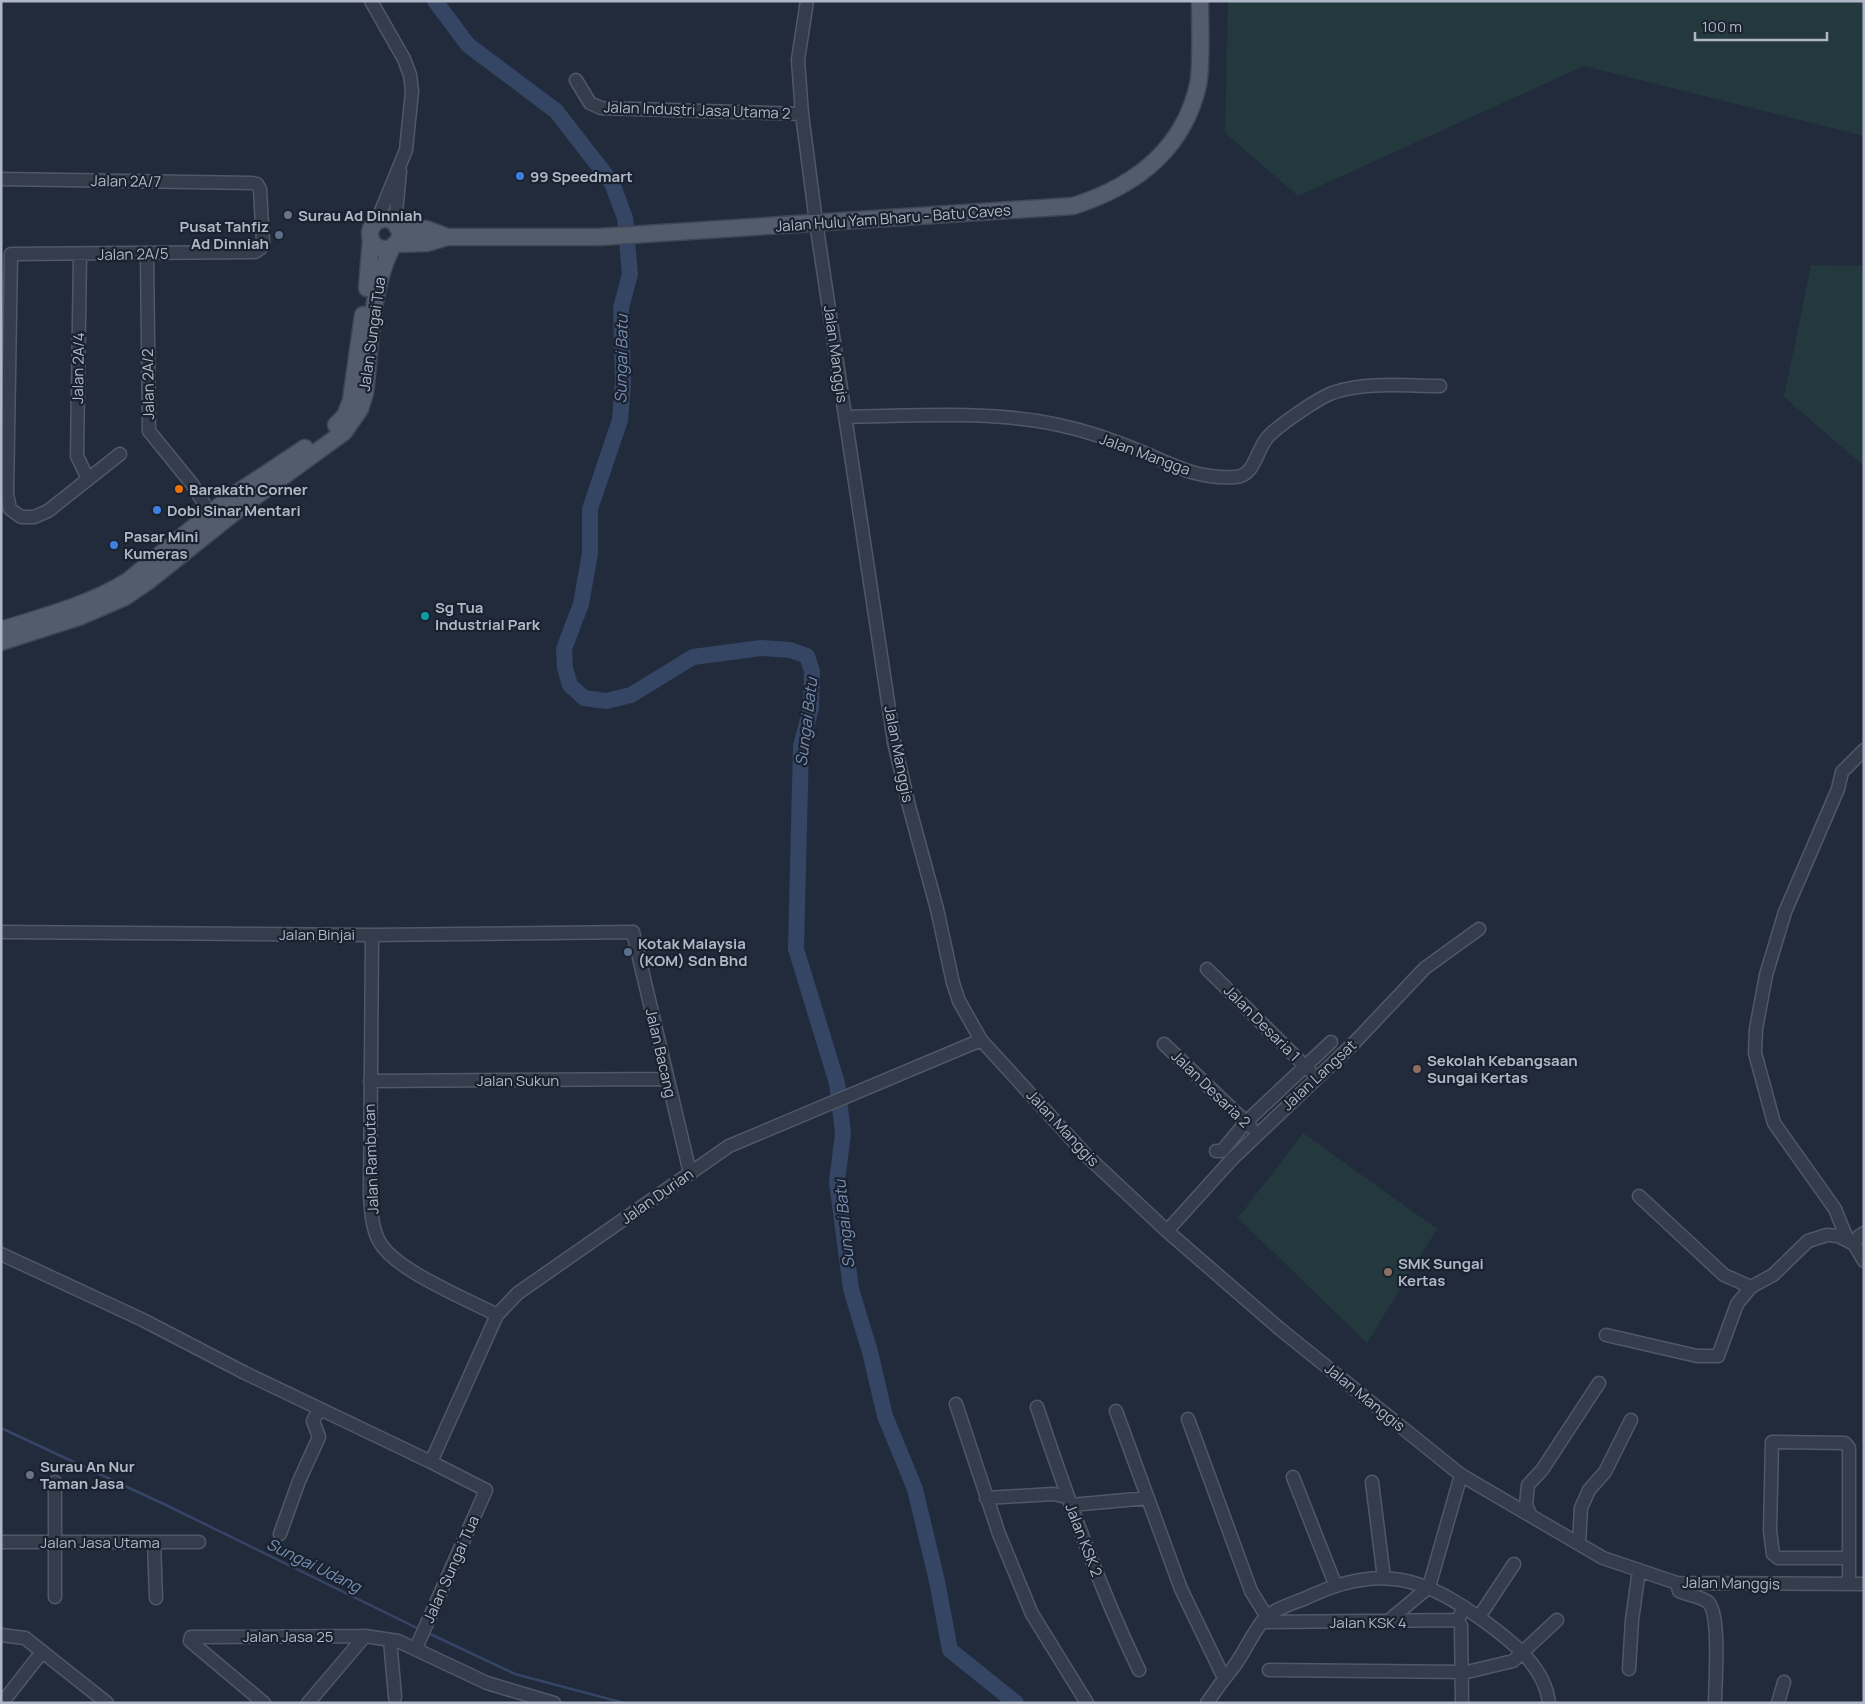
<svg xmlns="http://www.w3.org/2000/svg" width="1865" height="1704" font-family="Manrope,sans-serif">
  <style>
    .green { fill: #23393d }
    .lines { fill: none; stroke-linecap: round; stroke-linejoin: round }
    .stream { stroke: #344664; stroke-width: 2.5 }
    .river { stroke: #344664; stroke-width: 16 }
    .minor-casing { stroke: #505867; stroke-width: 15 }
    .major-casing { stroke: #3e4655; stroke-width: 19 }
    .minor { stroke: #353d4c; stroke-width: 12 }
    .major { stroke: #535c6c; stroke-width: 16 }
    .shop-dot { fill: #3f7fe0; stroke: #1a2230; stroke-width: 2 }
    .worship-dot { fill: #6b7280; stroke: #1a2230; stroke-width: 2 }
    .service-dot { fill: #5c6f8a; stroke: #1a2230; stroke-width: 2 }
    .food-dot { fill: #e8710a; stroke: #1a2230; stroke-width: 2 }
    .culture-dot { fill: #0f9aa8; stroke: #1a2230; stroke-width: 2 }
    .education-dot { fill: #8d6e63; stroke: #1a2230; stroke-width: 2 }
    .labels { text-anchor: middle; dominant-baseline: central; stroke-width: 4.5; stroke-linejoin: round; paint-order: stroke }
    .street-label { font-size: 15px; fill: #b0b8c8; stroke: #1a2230 }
    .poi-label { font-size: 15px; font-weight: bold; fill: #b0b8c8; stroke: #1a2230; text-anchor: start }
    .water-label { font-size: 16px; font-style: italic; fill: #768db2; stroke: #1a2230 }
  </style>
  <rect width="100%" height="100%" fill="#212b3c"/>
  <!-- green -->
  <path class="green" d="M1228 1H1864V136L1584 66 1298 196 1225 133Z
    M1811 265 1864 266V466L1784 397Z
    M1303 1133 1437 1229 1367 1343 1238 1218Z"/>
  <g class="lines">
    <!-- stream -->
    <path class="stream" d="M1 1428 168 1506 419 1629
      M426 1632 515 1674 624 1703"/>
    <!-- river -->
    <path class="river" d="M435 1 468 45 556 111 612 183 625 218 630 274 621 308 623 383 620 420 590 509V553L581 604 564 649 565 668 570 685 584 698 606 701 631 695 693 657 761 648 790 650 807 656 812 671 811 708 801 746 796 949 837 1083 843 1133 837 1182 851 1289 870 1352 885 1416 915 1489 937 1581 950 1650 1016 1703"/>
    <!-- minor casing -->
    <g class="minor-casing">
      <path id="minor" d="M371 1 404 59 410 75 412 91 406 150 376 223
        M807 1 798 60 802 114 816 222 894 742 909 806 937 909 953 983 959 1001 981 1040 1087 1156 1167 1231 1280 1329 1461 1475 1603 1558 1677 1583 1864 1584
        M576 80 590 103 601 108 802 114
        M1 179 252 183 257 184 260 189 263 242 261 248 255 252 11 254 7 494 10 509 21 517H34L48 511 120 454
        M395 224 400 171
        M147 254 149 431 192 484 214 520
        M80 255 77 456 88 479
        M845 417C915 416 991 410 1059 425 1087 431 1116 441 1142 452 1175 466 1197 479 1235 477 1255 476 1256 451 1267 438 1276 427 1317 399 1332 393 1366 381 1405 386 1440 386
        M1 932 372 935 633 932 690 1173
        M372 935 370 1196C371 1211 372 1228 379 1241 394 1270 467 1299 497 1315
        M1207 969 1310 1071
        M1164 1044 1251 1127
        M370 1081 667 1079
        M1216 1151H1222L1246 1122 1331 1042
        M1639 1196 1724 1275 1751 1287
        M1167 1231 1232 1159 1354 1043 1425 968 1479 929
        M1848 1241 1835 1209 1774 1123 1755 1053 1756 1029 1766 975 1785 912 1838 789 1842 772 1864 750
        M1854 1244 1858 1237 1864 1233
        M1 1254 143 1320 245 1373 431 1462 486 1490 416 1648
        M1606 1335 1697 1356H1718L1737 1304 1751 1287 1773 1275 1808 1241 1827 1235 1838 1236 1854 1244 1864 1261
        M956 1404 999 1534 1032 1614 1087 1703
        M1037 1407C1067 1496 1098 1585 1139 1670
        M1116 1411 1181 1589 1224 1678
        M1188 1419 1251 1591 1267 1617
        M431 1462 497 1315 518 1293 729 1146 981 1040
        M1293 1477 1335 1584
        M55 1482V1597
        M1372 1482 1384 1578
        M986 1498 1053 1494 1067 1497
        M1071 1505 1148 1498
        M1531 1516 1526 1505 1528 1485 1542 1470 1599 1383
        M280 1534 299 1481 319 1437 313 1421 319 1409
        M1 1542H199
        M154 1542 156 1598
        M1579 1544 1581 1508 1589 1490 1605 1472 1631 1420
        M1849 1558H1778L1773 1554 1770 1531 1772 1442 1845 1443 1849 1448V1584
        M1677 1583 1679 1591C1687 1595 1700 1596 1708 1602 1721 1614 1715 1684 1715 1703
        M1429 1587 1461 1475
        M1479 1617 1514 1564
        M1458 1620 1461 1626 1462 1703
        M1262 1622 1458 1620 1464 1607
        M1387 1622 1429 1587
        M1 1635 25 1638 107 1703
        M390 1640 395 1697
        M1629 1669 1632 1620 1639 1570
        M1269 1670 1467 1672 1513 1661 1557 1620
        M2 1703 42 1652
        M264 1703 190 1641 191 1637 365 1636 398 1641 487 1683 554 1703
        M308 1703 365 1636
        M1207 1703C1215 1691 1223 1680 1232 1669 1244 1654 1252 1633 1265 1618 1274 1609 1294 1603 1306 1598 1380 1562 1425 1577 1488 1624 1515 1644 1545 1668 1549 1703
        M1778 1703 1784 1682"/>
    </g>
    <!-- major casing -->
    <g class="major-casing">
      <path id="major" d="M370 234a15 15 0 1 1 30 0a15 15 0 1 1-30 0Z
        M397 227 426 229 447 237
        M395 244 427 243 447 237H599L1073 206C1133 187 1183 151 1198 85 1202 65 1200 24 1200 1
        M367 288 371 240
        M336 425 345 416 351 400 363 315
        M1 630C45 616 89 605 128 581L228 499 305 448
        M1 642 79 617 125 597 147 582 241 507 344 432 360 409 365 393C371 345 370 291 392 247"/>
    </g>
    <!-- minor -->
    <use href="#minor" class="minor"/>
    <!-- major -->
    <use href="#major" class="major"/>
  </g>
  <!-- markers -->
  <g class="shop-dot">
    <circle cx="520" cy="176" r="5"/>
    <circle cx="157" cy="510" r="5"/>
    <circle cx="114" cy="545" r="5"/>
  </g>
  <g class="worship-dot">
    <circle cx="288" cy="215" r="5"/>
    <circle cx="30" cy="1475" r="5"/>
  </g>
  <g class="service-dot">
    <circle cx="279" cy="235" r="5"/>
    <circle cx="628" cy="952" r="5"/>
  </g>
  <circle class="food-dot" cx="179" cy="489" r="5"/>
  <circle class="culture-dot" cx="425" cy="616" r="5"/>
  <g class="education-dot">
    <circle cx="1417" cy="1069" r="5"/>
    <circle cx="1388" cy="1272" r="5"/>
  </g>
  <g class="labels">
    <!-- street labels -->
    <g class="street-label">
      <text transform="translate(697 110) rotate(2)">Jalan Industri Jasa Utama 2</text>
      <text transform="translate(126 181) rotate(1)">Jalan 2A/7</text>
      <text transform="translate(893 218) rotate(-4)">Jalan Hulu Yam Bharu - Batu Caves</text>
      <text transform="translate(133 254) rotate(-1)">Jalan 2A/5</text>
      <text transform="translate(372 334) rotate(-82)">Jalan Sungai Tua</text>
      <text transform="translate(836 354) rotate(82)">Jalan Manggis</text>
      <text transform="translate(78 368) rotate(-89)">Jalan 2A/4</text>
      <text transform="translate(148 384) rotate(-91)">Jalan 2A/2</text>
      <text transform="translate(1145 454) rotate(20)">Jalan Mangga</text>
      <text transform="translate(899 754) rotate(79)">Jalan Manggis</text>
      <text x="317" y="934">Jalan Binjai</text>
      <text transform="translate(1262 1023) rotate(45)">Jalan Desaria 1</text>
      <text transform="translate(661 1053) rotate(77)">Jalan Bacang</text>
      <text transform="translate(1319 1075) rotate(-43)">Jalan Langsat</text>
      <text x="518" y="1080">Jalan Sukun</text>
      <text transform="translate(1211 1089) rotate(44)">Jalan Desaria 2</text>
      <text transform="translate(1063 1128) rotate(47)">Jalan Manggis</text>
      <text transform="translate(371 1159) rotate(-92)">Jalan Rambutan</text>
      <text transform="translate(657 1196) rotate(-35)">Jalan Durian</text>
      <text transform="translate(1365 1397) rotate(39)">Jalan Manggis</text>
      <text transform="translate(1084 1540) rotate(69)">Jalan KSK 2</text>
      <text x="100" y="1542">Jalan Jasa Utama</text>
      <text transform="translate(451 1569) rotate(-66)">Jalan Sungai Tua</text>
      <text transform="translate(1731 1583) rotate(1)">Jalan Manggis</text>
      <text x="1368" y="1622">Jalan KSK 4</text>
      <text x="288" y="1636">Jalan Jasa 25</text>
    </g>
    <!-- poi labels -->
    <g class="poi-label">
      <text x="530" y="176">99 Speedmart</text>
      <text x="298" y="215">Surau Ad Dinniah</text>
      <text x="269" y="226" text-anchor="end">Pusat Tahfiz<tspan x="269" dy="17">Ad Dinniah</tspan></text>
      <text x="189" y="489">Barakath Corner</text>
      <text x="167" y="510">Dobi Sinar Mentari</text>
      <text x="124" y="536">Pasar Mini<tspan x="124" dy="17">Kumeras</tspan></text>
      <text x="435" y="607">Sg Tua<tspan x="435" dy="17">Industrial Park</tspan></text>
      <text x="638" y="943">Kotak Malaysia<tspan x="638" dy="17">(KOM) Sdn Bhd</tspan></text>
      <text x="1427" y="1060">Sekolah Kebangsaan<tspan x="1427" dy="17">Sungai Kertas</tspan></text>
      <text x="1398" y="1263">SMK Sungai<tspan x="1398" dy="17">Kertas</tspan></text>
      <text x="40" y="1466">Surau An Nur<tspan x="40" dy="17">Taman Jasa</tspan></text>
    </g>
    <!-- water labels -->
    <g class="water-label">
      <text transform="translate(621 359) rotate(-89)">Sungai Batu</text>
      <text transform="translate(806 722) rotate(-83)">Sungai Batu</text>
      <text transform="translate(844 1224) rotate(-96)">Sungai Batu</text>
      <text transform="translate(314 1565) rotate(26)">Sungai Udang</text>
    </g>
  </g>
  <!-- border -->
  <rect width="1865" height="1704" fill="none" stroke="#b0b8c8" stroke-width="5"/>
  <!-- scale -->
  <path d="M1695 32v8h132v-8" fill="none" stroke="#b0b8c8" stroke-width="2.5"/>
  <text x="1702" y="32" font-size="15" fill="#b0b8c8" stroke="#1a2230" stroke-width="4" paint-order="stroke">100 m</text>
</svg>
